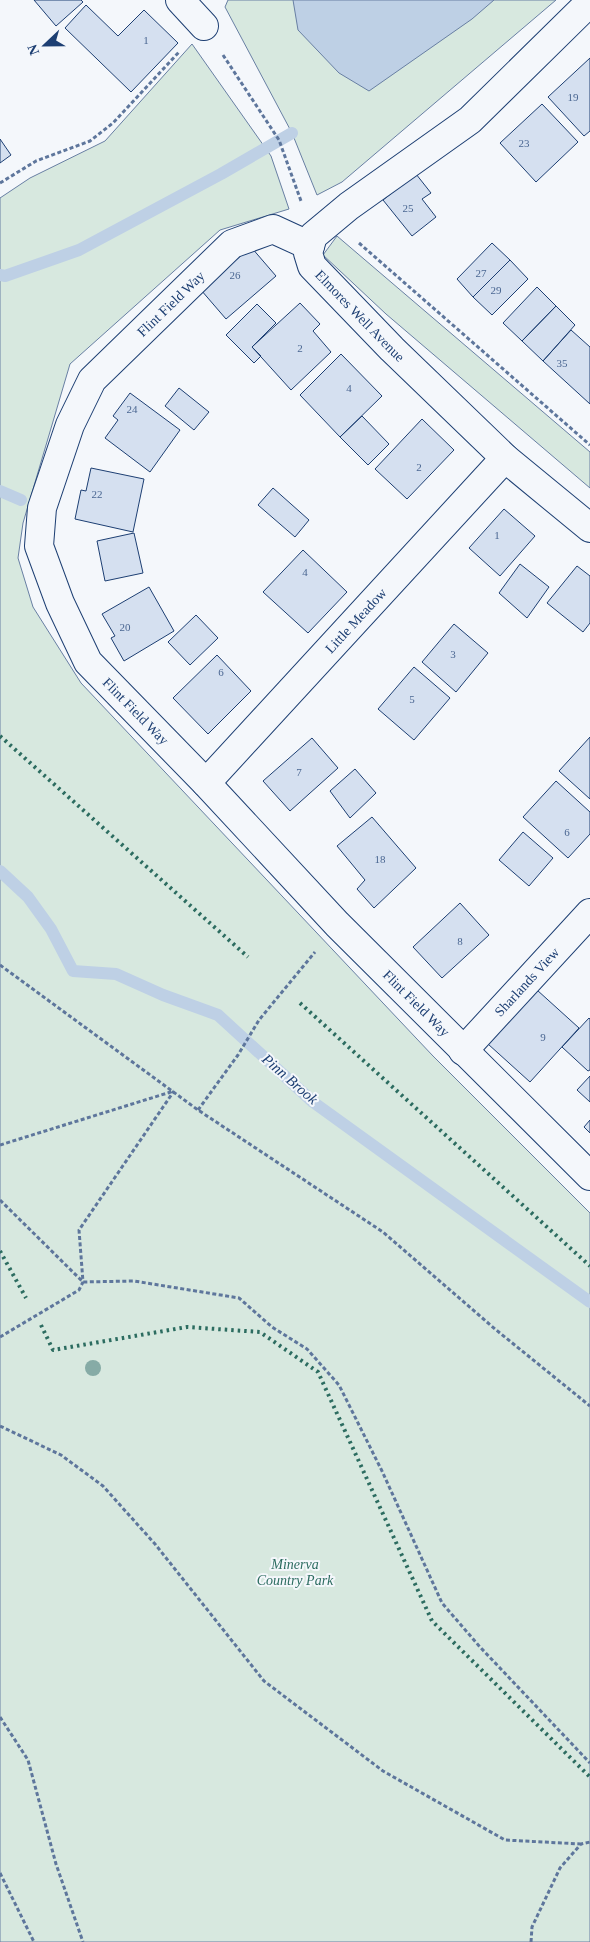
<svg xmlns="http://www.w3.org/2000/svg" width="590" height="1942" font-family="'Times New Roman',serif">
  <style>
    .green { fill: #d7e8df; stroke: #687fa3 }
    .water { fill: #bed0e5; stroke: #687fa3 }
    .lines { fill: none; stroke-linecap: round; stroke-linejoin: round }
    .stream { stroke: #bed0e5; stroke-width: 12 }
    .building { fill: #d5e0f0; stroke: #1d3f73 }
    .minor-casing { stroke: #1d3f73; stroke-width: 30 }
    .path { stroke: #5e769c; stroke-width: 3; stroke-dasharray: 4 2.5; stroke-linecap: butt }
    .minor { stroke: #f4f7fb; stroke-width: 28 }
    .hedge { stroke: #2c6c60; stroke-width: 4; stroke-dasharray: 2.5 4; stroke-linecap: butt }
    .tree { fill: #86aba6 }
    .labels { text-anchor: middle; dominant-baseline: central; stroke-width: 4; stroke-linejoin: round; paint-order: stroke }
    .number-label { font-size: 11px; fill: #4b6792 }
    .street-label { font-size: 14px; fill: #1d3f73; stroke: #f4f7fb }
    .park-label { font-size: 14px; font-style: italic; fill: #2c6c60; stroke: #f4f7fb }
    .water-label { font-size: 15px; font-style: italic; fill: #1d3f73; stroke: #f4f7fb }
  </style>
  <rect width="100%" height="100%" fill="#f4f7fb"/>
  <!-- green -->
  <path class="green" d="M228 0H556L342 182 317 195 292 133 225 7Z
    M192 44 271 156 289 209 220 230 70 364 23 523 18 558 33 607 81 683 433 1056 590 1213V1942H0V198L30 178 105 141Z
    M337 236 590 452V488L386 314 323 255Z"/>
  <!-- water -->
  <path class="water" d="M293 0H494L472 19 369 91 339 73 298 30Z"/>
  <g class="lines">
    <!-- stream -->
    <path class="stream" d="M0 275 5 276 79 250 221 174 292 133
      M0 491 21 500
      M0 871 28 897 51 929 73 971 116 974 163 995 218 1015 313 1102 590 1302"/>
  </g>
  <!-- building -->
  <path class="building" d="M34 0H81L83 2 56 26Z
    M86 5 118 36 144 10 178 43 131 92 65 28Z
    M590 58V131L584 136 548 97Z
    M542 104 578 142 536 182 500 143Z
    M0 139 11 155 0 163Z
    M416 174 431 193 422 199 436 217 412 236 383 200Z
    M492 243 510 260 473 297 457 279Z
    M251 247 276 276 226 319 201 290Z
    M510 260 528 279 492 315 473 297Z
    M537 287 556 306 522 341 503 323Z
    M300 303 320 324 313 331 331 352 291 390 252 347Z
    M257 304 276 323 252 347 261 356 254 363 226 335Z
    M556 306 575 325 543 361 522 341Z
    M571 330 590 347V404L543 361Z
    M341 354 382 396 340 437 300 395Z
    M179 388 209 412 194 430 165 406Z
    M130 393 180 430 150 472 105 438 118 420 113 416Z
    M362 416 389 444 368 465 340 437Z
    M422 419 454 450 407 499 375 469Z
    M91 468 144 479 133 532 75 519 81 490 86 491Z
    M273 488 309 520 295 537 258 505Z
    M504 509 535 536 500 576 469 548Z
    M134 533 143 573 105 581 97 541Z
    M303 550 347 592 308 633 263 592Z
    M520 564 549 587 527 618 499 593Z
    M577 566 590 576V623L583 632 547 603Z
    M149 587 174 631 124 661 111 638 115 636 102 614Z
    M196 615 218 638 190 665 168 642Z
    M454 624 488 653 456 692 422 662Z
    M217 655 251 691 208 734 173 698Z
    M414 667 450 698 414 740 378 709Z
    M590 737V799L559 771Z
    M312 738 338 768 290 811 263 781Z
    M355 769 376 793 350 818 330 791Z
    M556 781 590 812V834L568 858 523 817Z
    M372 817 416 868 374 908 357 889 365 880 337 846Z
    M523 832 553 858 529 886 499 860Z
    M460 903 489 935 442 978 413 947Z
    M537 990 579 1028 530 1082 488 1044Z
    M589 1018 590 1019V1070L588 1071 562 1047Z
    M590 1076V1102L577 1090Z
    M590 1120V1133L584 1127Z"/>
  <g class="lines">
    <!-- minor casing -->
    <g class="minor-casing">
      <g id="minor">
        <path d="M180 0 204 26"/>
        <path id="s1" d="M590 2 470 120 349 206 313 236 308 253 312 266 392 349 505 458 590 528"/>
        <path id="s2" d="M310 246 273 229 232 244 92 380 70 425 42 508 39 546 60 603 88 662 206 783 337 924 590 1176"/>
        <path id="s3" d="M206 783 505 458"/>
        <path id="s4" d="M463 1051 590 913"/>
      </g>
    </g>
    <!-- path -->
    <path class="path" d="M223 55 279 140 301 201
      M0 183 36 161 90 141 113 123 179 52
      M359 243 590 445
      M0 965 198 1110 383 1232 495 1329 590 1406
      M198 1110 238 1055 259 1020 315 952
      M0 1145 174 1091
      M0 1200 83 1282 134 1281 239 1298 272 1327 307 1349 339 1385 382 1471 442 1603 480 1647 590 1763
      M0 1337 79 1290 83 1282 79 1230 174 1091
      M0 1426 61 1455 103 1486 155 1544 264 1681 383 1771 505 1840 581 1844
      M0 1717 28 1760 56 1864 83 1942
      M0 1873 34 1942
      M531 1942 532 1927 560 1868 581 1844 590 1842"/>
    <!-- minor -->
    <use href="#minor" class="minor"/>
    <!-- hedge -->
    <path class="hedge" d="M0 736 248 957
      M300 1003 590 1266
      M0 1251 26 1298
      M41 1325 53 1350 187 1327 260 1332 318 1372 432 1621 590 1777"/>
  </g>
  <!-- trees -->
  <circle class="tree" cx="93" cy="1368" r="8"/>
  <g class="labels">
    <!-- number labels -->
    <g class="number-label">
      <text x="146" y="40">1</text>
      <text x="573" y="97">19</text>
      <text x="524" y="143">23</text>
      <text x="408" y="208">25</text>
      <text x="481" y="273">27</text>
      <text x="235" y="275">26</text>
      <text x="496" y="290">29</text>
      <text x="300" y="348">2</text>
      <text x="562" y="363">35</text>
      <text x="349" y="388">4</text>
      <text x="132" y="409">24</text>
      <text x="419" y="467">2</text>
      <text x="97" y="494">22</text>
      <text x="497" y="535">1</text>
      <text x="305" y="572">4</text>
      <text x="125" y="627">20</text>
      <text x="453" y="654">3</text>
      <text x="221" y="672">6</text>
      <text x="412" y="699">5</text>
      <text x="299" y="772">7</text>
      <text x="567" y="832">6</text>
      <text x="380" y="859">18</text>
      <text x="460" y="941">8</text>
      <text x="543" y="1037">9</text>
    </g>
    <!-- street labels -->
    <g class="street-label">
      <text transform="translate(171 304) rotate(-44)">Flint Field Way</text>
      <text stroke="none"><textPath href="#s1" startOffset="464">Elmores Well Avenue</textPath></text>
      <text stroke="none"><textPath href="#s3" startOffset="221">Little Meadow</textPath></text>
      <text stroke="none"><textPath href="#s2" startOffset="650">Flint Field Way</textPath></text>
      <text stroke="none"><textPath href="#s4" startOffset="94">Sharlands View</textPath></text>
      <text stroke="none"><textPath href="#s2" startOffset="1055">Flint Field Way</textPath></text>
    </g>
    <!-- park labels -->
    <g class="park-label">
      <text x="295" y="1564">Minerva<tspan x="295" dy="16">Country Park</tspan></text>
    </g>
    <!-- water labels -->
    <g class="water-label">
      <text transform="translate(290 1079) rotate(41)">Pinn Brook</text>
    </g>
  </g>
  <!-- north arrow -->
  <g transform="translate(45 45) rotate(248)" stroke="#f4f7fb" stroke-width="4" paint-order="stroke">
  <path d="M0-4L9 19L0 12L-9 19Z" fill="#1d3f73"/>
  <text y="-8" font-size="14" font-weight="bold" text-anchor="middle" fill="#1d3f73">N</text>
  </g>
</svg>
